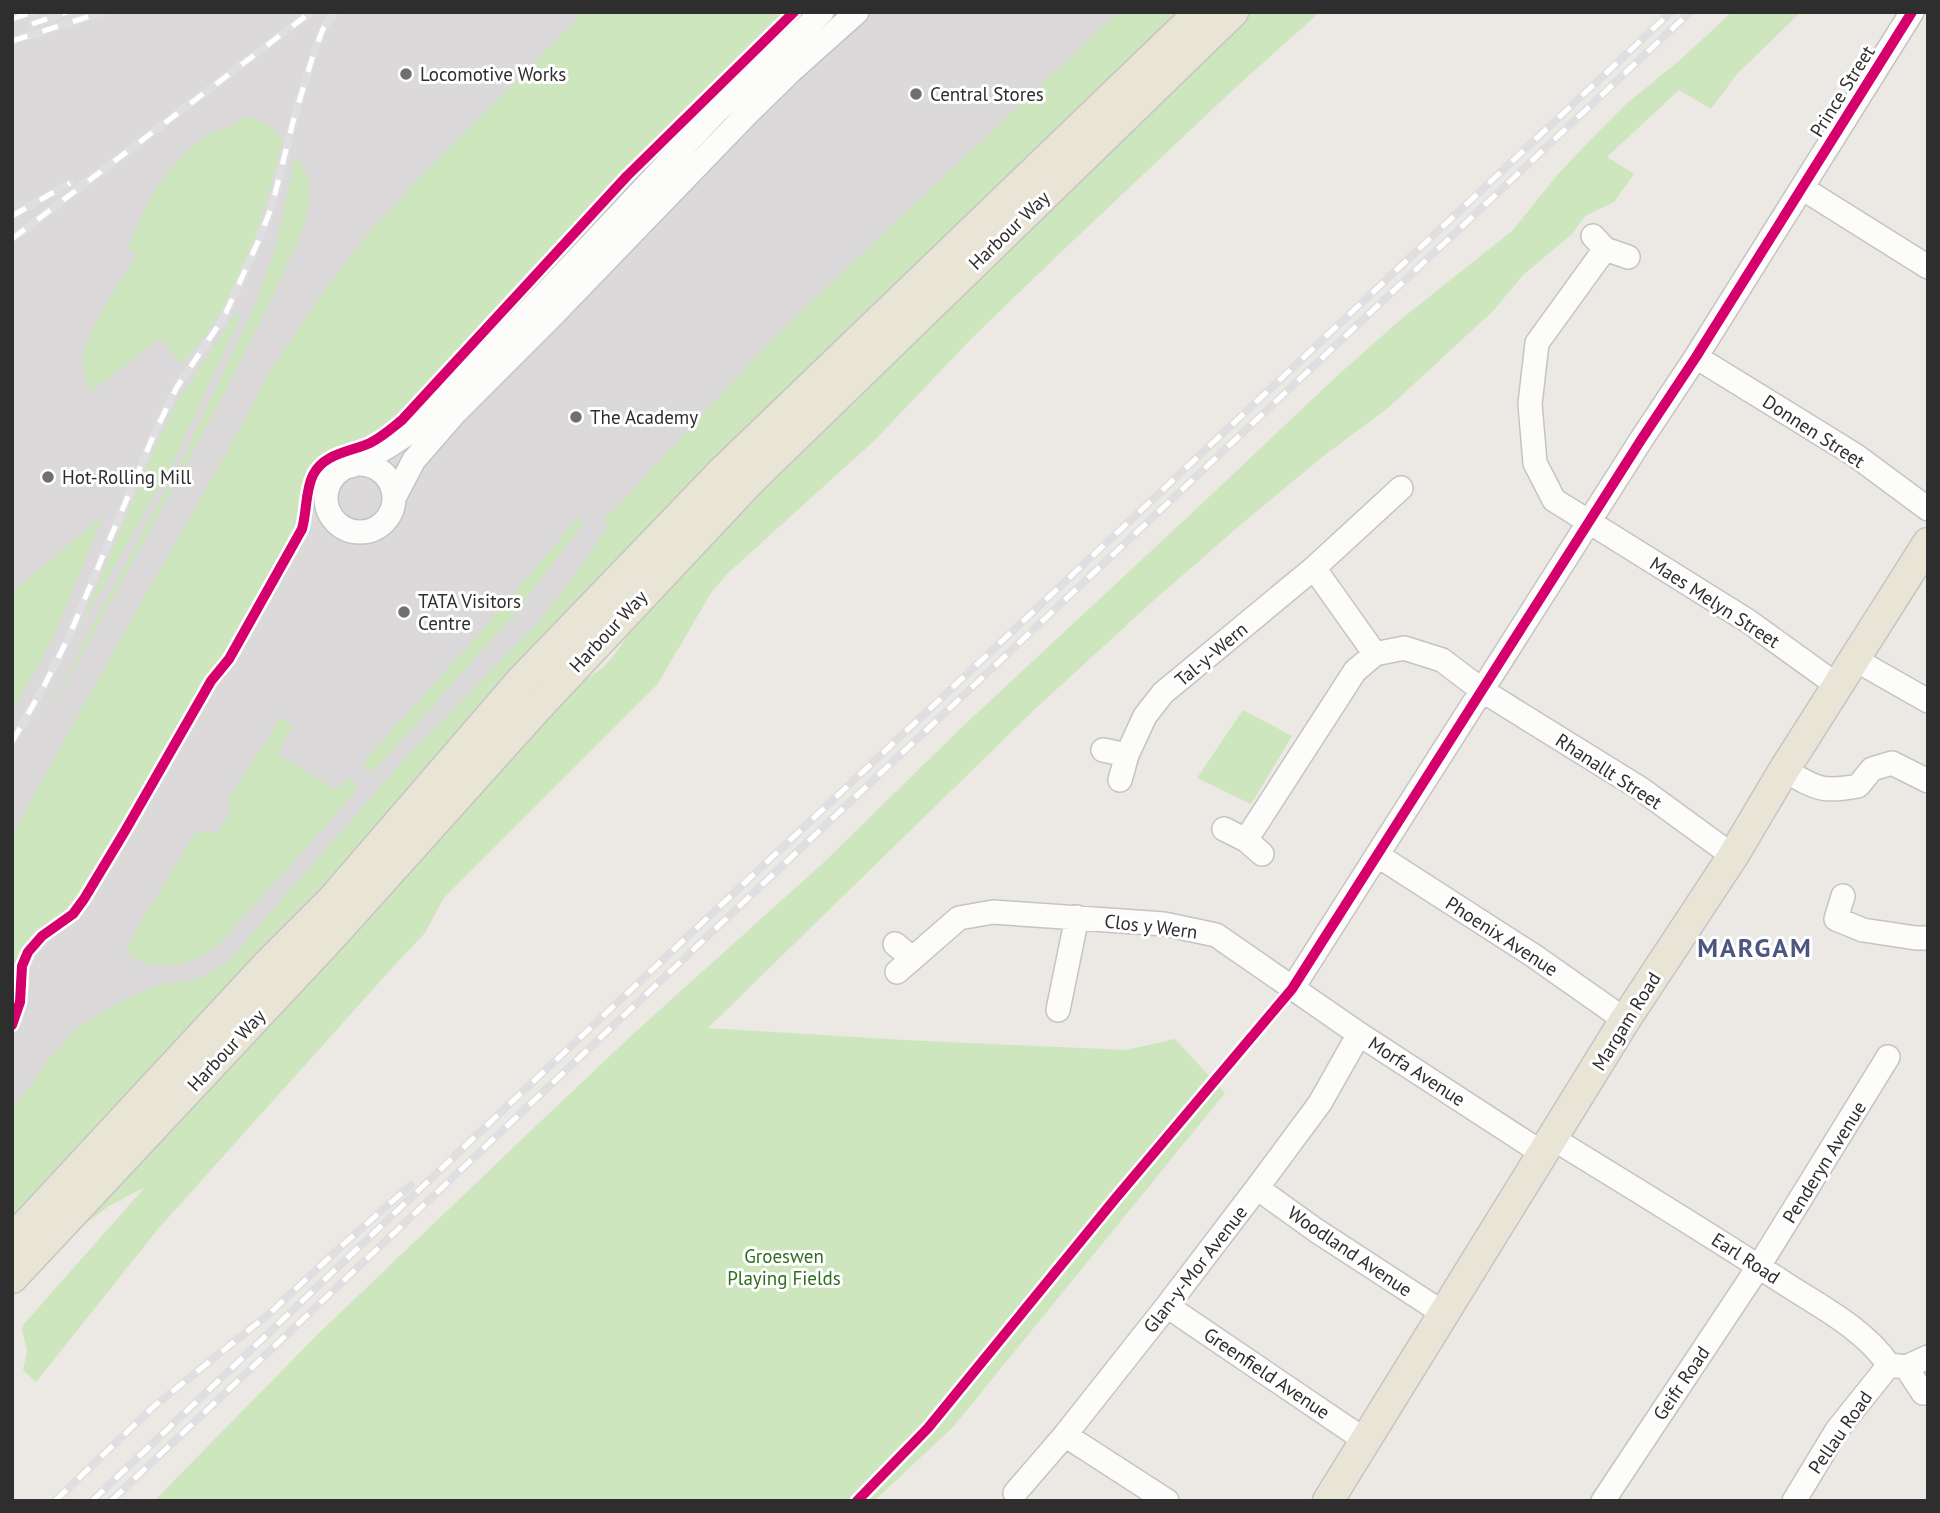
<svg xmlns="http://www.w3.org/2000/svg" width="1940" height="1513" font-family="'PT Sans',sans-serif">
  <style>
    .industrial { fill: #dcd9db }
    .green { fill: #cee6be }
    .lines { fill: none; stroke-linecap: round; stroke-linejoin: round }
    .minor-casing { stroke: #c5c4c5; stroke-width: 26 }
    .major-casing { stroke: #c6c5c4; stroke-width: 33 }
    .minor { stroke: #fcfcfb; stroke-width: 23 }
    .major { stroke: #e8e4d6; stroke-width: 30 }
    .rail-casing { stroke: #dfdfe1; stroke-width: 8 }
    .rail { stroke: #fff; stroke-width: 5; stroke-dasharray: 16; stroke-linecap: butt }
    .cycleway-casing { stroke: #fff; stroke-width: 15 }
    .cycleway { stroke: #d6006c; stroke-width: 10 }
    .poi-dot { fill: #706f6e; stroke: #fff; stroke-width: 2.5 }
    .labels { text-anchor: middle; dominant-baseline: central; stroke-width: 6; stroke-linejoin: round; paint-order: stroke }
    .poi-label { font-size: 19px; fill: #2e2e2e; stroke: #fff; text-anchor: start }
    .street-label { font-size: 19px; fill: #2e2e2e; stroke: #fff }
    .park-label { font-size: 19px; fill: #2c6e1b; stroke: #fff }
    .district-label { font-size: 26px; font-weight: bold; letter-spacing: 2px; fill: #4d5680; stroke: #fff }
  </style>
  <rect width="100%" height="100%" fill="#ece8e4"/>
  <!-- industrial -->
  <path class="industrial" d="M12 12H1177L838 339 678 499 543 644 12 1180Z"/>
  <!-- green -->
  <path class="green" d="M584 12H787L760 36 490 316 396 418 374 432 333 448 319 459 308 478 301 518 298 526 231 648 213 670 84 892C65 915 26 931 18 959 14 975 16 992 12 1009V835L102 672 237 434 268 374 325 289 371 230 412 186Z
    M1118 12H1177L838 339 678 499 257 960 12 1220V1110L53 1054 76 1029 125 999 153 987 203 977 219 968 230 959 403 761 537 623 569 583 608 527 603 522 774 337Z
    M1251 12H1320L1235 88 1058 255 971 339 874 441 728 573 711 593 657 685 443 899 425 933 401 958 158 1229 36 1382 23 1370 27 1351 22 1329 24 1324 145 1187 109 1206 82 1226 173 1122 580 682C605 670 616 655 629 632L699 550 1120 143Z
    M1732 12H1801L1737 74 1711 109 1679 90 1607 157 1634 174 1614 202 1585 216 1572 234 1523 275 1494 310 1388 408 1326 454 1245 521 1153 601 1035 709 708 1028 904 1040 1126 1050 1175 1039 1225 1093 953 1427 874 1501H154L317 1335 540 1122 632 1035 821 865 960 729 1193 512 1337 376 1400 320 1512 231 1559 173 1597 133 1625 105 1680 60Z
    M251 117 269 126 283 140C263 219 239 304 181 364L160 338 91 392C86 383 82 371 83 360 84 333 122 279 138 254L128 248C141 214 158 180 184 154 194 144 207 136 219 128L222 132 242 119Z
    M295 158C314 170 310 204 305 223 297 246 285 269 275 291 257 328 239 364 220 401 164 506 107 610 48 713L89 632 183 458 255 305 275 249Z
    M236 313 241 316 174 460 78 632 153 452 177 402Z
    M104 515 52 640 12 713V592Z
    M578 518 584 523 514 615 373 772 362 763 472 642Z
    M1243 710 1292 736 1251 804 1197 778Z
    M280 717 293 725 278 754 335 789 341 786 349 777 356 783 355 793 220 943C198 961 175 971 146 963 135 960 129 957 126 946L132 940 141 921 196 832H219L232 808 228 798 264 745Z"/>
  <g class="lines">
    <!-- minor casing -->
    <g class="minor-casing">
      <path id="minor" d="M1802 188 1928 267
        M1593 236 1605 249 1628 257
        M1605 249 1537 343 1530 404 1535 463 1554 500 1748 621 1838 686
        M1696 357 1855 455 1928 509
        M326 498a34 34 0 1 1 68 0a34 34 0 1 1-68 0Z
        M351 466C381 452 406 437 431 415L713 115 822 12
        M394 498 414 460 455 413 549 319 748 113 791 71 857 12
        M1314 568 1375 654
        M1856 660 1928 701
        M1103 750 1127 755
        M1784 770C1816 788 1821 793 1858 786L1872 769 1892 763 1928 781
        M1120 780 1127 755 1145 716 1163 693 1314 568 1401 488
        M1224 829 1246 840 1262 854
        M1246 840 1355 671 1375 654 1404 648 1442 660 1483 691 1641 789 1733 856
        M1377 855 1534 956 1625 1020
        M1843 896 1836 919 1863 930 1916 938H1928
        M895 944 912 958
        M897 972 959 918 993 912 1164 924 1216 935 1359 1034 1542 1153
        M1292 989 1641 440 1696 357 1912 12
        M1058 1010 1077 917
        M1552 1138C1630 1186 1708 1233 1784 1283 1821 1307 1863 1328 1889 1365L1906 1367 1923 1393
        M1257 1188 1317 1231 1443 1313
        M1167 1306 1366 1441
        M1906 1367 1928 1357
        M1065 1435 1167 1501
        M1015 1493 1065 1435 1167 1306 1257 1188 1320 1103 1359 1034
        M1603 1501 1759 1266 1888 1057
        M1794 1501 1837 1430 1889 1365"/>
    </g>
    <!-- major casing -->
    <g class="major-casing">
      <path id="major" d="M12 1240 268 964 332 900 520 682 723 471 1200 12
        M12 1278 333 935 537 708 751 480 1233 12
        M1328 1501 1625 1020 1733 856 1784 770 1928 543"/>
    </g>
    <!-- minor -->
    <use href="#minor" class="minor"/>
    <!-- major -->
    <use href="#major" class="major"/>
    <!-- rail casing -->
    <g class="rail-casing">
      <path id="rail" d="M12 19 33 12
        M32 24 67 12
        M12 41 103 12
        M12 216 70 183
        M12 239 311 12
        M12 742 44 686 70 634 155 432 177 387 224 317 257 244 272 206 293 122 314 52 323 29 334 12
        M55 1501 153 1407 270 1313 346 1242 411 1185
        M92 1501 502 1111 1671 12
        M111 1501 766 881 1690 12"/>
    </g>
    <!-- rail -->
    <use href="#rail" class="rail"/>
    <!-- cycleway casing -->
    <g class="cycleway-casing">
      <path id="cycleway" d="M12 1025 20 1002 22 966 28 952 42 936 73 914 84 899 125 831 211 681 229 659 302 529C307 512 305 491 313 475 324 453 350 452 370 443 382 437 392 428 402 420L627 176 794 12
        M857 1501 928 1428 1115 1199 1292 989 1641 440 1696 357 1912 12"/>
    </g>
    <!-- cycleway -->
    <use href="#cycleway" class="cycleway"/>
  </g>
  <!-- markers -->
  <g class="poi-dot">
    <circle cx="406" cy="74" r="7"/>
    <circle cx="916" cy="94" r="7"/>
    <circle cx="576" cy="417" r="7"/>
    <circle cx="48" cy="477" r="7"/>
    <circle cx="404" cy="612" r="7"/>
  </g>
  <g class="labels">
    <!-- poi labels -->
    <g class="poi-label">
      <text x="420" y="74">Locomotive Works</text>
      <text x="930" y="94">Central Stores</text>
      <text x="590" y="417">The Academy</text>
      <text x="62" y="477">Hot-Rolling Mill</text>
      <text x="418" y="601">TATA Visitors<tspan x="418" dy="22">Centre</tspan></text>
    </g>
    <!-- street labels -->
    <g class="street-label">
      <text transform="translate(1842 91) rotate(-58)">Prince Street</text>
      <text transform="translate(1009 230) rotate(-44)">Harbour Way</text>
      <text transform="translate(1814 431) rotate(33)">Donnen Street</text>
      <text transform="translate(1715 602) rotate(33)">Maes Melyn Street</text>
      <text transform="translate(608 631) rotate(-47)">Harbour Way</text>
      <text transform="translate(1211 654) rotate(-40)">Tal-y-Wern</text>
      <text transform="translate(1609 771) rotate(33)">Rhanallt Street</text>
      <text transform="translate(1151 926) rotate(7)">Clos y Wern</text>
      <text transform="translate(1502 936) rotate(33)">Phoenix Avenue</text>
      <text transform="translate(1626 1021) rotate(-58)">Margam Road</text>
      <text transform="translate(226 1050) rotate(-47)">Harbour Way</text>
      <text transform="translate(1417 1071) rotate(33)">Morfa Avenue</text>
      <text transform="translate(1824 1162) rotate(-58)">Penderyn Avenue</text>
      <text transform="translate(1350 1251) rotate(34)">Woodland Avenue</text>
      <text transform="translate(1746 1258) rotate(33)">Earl Road</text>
      <text transform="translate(1195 1269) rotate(-52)">Glan-y-Mor Avenue</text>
      <text transform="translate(1267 1373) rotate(34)">Greenfield Avenue</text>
      <text transform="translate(1681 1383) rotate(-56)">Geifr Road</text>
      <text transform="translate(1840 1432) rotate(-55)">Pellau Road</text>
    </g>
    <!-- park labels -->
    <g class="park-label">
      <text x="784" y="1256">Groeswen<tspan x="784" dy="22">Playing Fields</tspan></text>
    </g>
    <!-- district labels -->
    <g class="district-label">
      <text x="1755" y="947">MARGAM</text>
    </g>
  </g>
  <!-- border -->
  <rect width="1940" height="1513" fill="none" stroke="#2e2e2e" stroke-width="28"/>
</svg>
